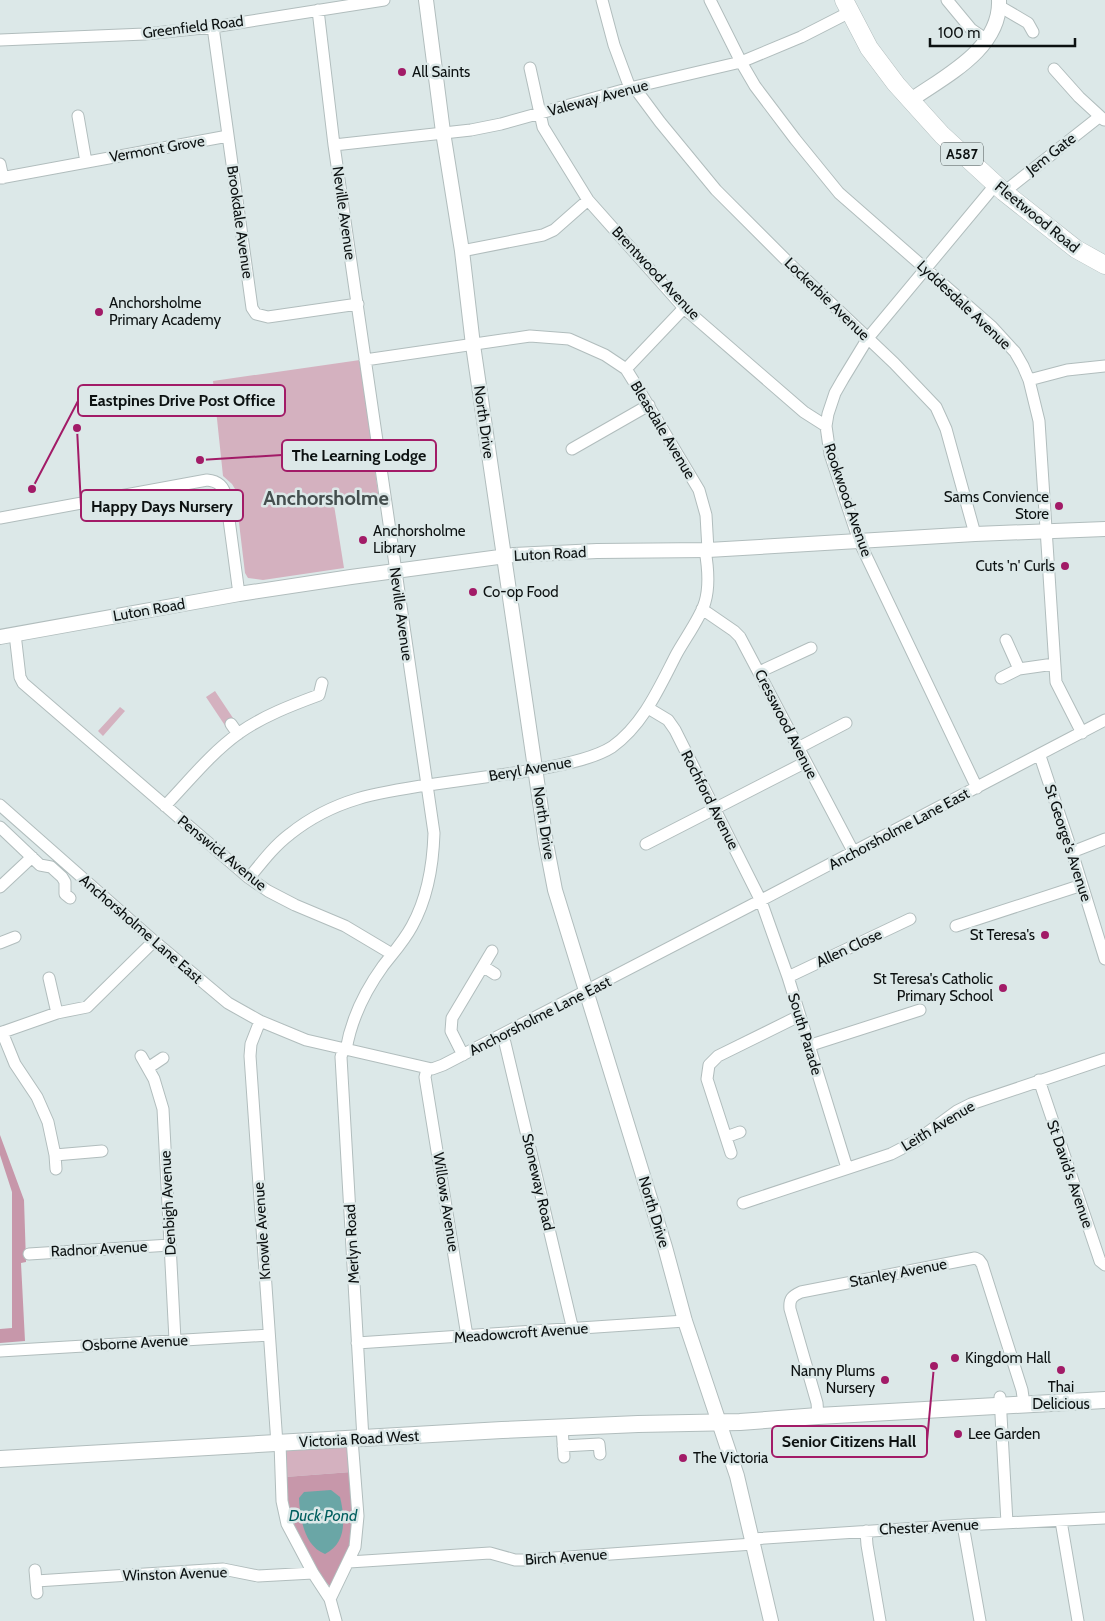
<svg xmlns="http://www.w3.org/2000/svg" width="1105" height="1621" font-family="Cabin,sans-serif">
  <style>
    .green { fill: #d4b1bf }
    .forest { fill: #c797aa }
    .water { fill: #6aa6a6 }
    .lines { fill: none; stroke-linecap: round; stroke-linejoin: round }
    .minor-casing { stroke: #b1bdbd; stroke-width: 13 }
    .tertiary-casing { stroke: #b1bdbd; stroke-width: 16 }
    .secondary-casing { stroke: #b1bdbd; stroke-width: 18 }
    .primary-casing { stroke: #b1bdbd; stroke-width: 19 }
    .minor { stroke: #fff; stroke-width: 11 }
    .tertiary { stroke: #fff; stroke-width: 14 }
    .secondary { stroke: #fff; stroke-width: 16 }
    .primary { stroke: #fff; stroke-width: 18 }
    .poi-dot { fill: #a21b67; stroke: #dce8e8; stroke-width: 2 }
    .labels { text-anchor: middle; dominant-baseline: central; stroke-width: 5; stroke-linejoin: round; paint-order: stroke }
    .shield { fill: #dce8e8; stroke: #4a5252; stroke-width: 1 }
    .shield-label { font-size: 14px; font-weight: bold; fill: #0c1111 }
    .street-label { font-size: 15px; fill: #0c1111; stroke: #dce8e8 }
    .poi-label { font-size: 15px; fill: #0c1111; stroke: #dce8e8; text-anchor: start }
    .water-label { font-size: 16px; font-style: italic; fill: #005e5e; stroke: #dce8e8 }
    .district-label { font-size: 20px; font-weight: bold; fill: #454f4f; stroke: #dce8e8 }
    .leader { fill: none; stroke: #a21b67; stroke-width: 2 }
    .callout-dot { fill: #a21b67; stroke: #dce8e8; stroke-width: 2 }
    .callout { fill: #dce8e8; stroke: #a21b67; stroke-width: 2 }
    .callout-label { font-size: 16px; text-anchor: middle; font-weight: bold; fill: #0c1111 }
  </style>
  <rect width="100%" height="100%" fill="#dce8e8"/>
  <!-- green -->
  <path class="green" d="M360 360 379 500 334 505 344 568 263 580 248 578 245 573 235 489 232 484 223 476 213 381Z
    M215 691 235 721 226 727 206 697Z
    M120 707 125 711 103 736 98 731Z
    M349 1447 351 1472 285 1477 284 1450Z"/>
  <!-- forest -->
  <path class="forest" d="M0 1135 24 1200 26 1262 21 1263 25 1341 0 1343V1329L12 1328V1192L0 1155Z
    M351 1472 355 1516 352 1543 330 1586C317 1575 291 1525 288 1508 285 1498 286 1487 285 1477Z"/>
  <!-- water -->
  <path class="water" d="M331 1490 340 1497C345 1518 347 1543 325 1554 304 1546 300 1518 299 1498L304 1492Z"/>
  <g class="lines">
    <!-- minor casing -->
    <g class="minor-casing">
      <path id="minor" d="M602 0 614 45 630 88
        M710 0 741 62 755 86 795 139 839 193 992 327 1015 352 1023 366 1029 380 1039 421 1056 682 1082 733
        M947 0 971 29 987 40
        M999 6 1028 23 1033 32
        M318 10 334 145 434 833C433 866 428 897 412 926 404 941 393 953 383 966 365 991 351 1020 346 1050
        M213 27 252 308 256 314 268 317 358 304
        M0 40 145 34 213 27 384 0
        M530 68 543 127 588 200 684 308 804 412 826 426
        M1054 69 1079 97 1104 120
        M634 87 660 122 716 190 797 271 894 363 936 407 946 429 975 534
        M78 116 86 162
        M334 145 471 130 501 124 634 87 741 62 801 37 850 12
        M0 164 3 178
        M0 178 228 136
        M1004 192 1099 117
        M462 251 543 235 554 230 588 200
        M365 360 530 336 569 339 605 355 626 369 639 390 699 490 706 515 708 550
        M626 369 684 308
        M1029 380 1067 370 1105 366
        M572 449 649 405
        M0 518 207 480C218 481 224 486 226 497L239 594
        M702 609 734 631 740 637 854 853
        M15 634 20 677 23 683 249 878 268 891 295 905 345 926 392 954
        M1006 640 1019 669
        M759 672 811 648
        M1001 678 1019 669 1054 664
        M648 708 668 720 675 730 761 901 788 977 847 1168
        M231 724 238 734
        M798 748 846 723
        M1040 756 1072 852 1105 959
        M977 788 859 541 830 454 826 426 828 414 835 393 843 379 868 338 996 184
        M0 805 154 941 228 1003 260 1021 306 1040 432 1069 443 1065C664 950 885 837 1105 720
        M165 806C189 781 211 753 239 733 263 716 292 705 319 695L322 683
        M0 827 40 865 51 867 62 877 65 882V894L70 898
        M646 844 806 762
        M1072 852 1105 839
        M249 878C262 862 274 846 290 834 335 798 380 792 435 784 464 780 492 776 521 772 547 768 590 761 612 747 643 725 659 688 676 655 684 640 701 617 705 602 710 585 708 567 705 550
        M0 887 32 857
        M956 926 1082 885
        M0 943 15 937
        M484 967 495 974
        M788 977 910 919
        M49 978 57 1013
        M260 1021 251 1044 250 1056 277 1444
        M2 1032 15 1064 37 1097 48 1122 55 1155 102 1151
        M0 1033 57 1013 87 1007 154 941
        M501 1035 505 1043 573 1330
        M808 1046 920 1010
        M343 1050 341 1057 363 1439
        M463 1055 451 1031 452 1018 492 951
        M141 1056 154 1079 163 1109 175 1340
        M148 1068 163 1058
        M427 1069 425 1077 467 1336
        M1039 1080 1100 1261 1105 1265
        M726 1137 740 1132
        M731 1153 707 1079 709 1065 718 1056 799 1016
        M55 1155 56 1169
        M743 1203 891 1154 916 1141 957 1111 971 1104 1105 1059
        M29 1254 170 1245
        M357 1343 685 1321
        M0 1351 269 1335
        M1000 1397 1007 1523
        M818 1416 817 1403 790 1309C789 1299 792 1296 801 1292L975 1258 979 1260 982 1264 1022 1390 1024 1404
        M562 1427 564 1457
        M280 1443 282 1501 287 1524 313 1573 330 1599 336 1621
        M563 1446 599 1444 600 1454
        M1061 1521 1078 1621
        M963 1525 980 1621
        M866 1531 867 1545 880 1621
        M752 1539 963 1525 1105 1518
        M349 1562 490 1553 515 1560H526L753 1544
        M35 1570 37 1593
        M36 1581 223 1569 258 1576 313 1573
        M330 1599 355 1547 358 1516 352 1439"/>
    </g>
    <!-- tertiary casing -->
    <g class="tertiary-casing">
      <path id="tertiary" d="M426 0 443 132 462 251 473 345 546 843 555 890 665 1247 685 1321 737 1476 771 1621
        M911 100C945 76 1001 49 999 0
        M0 637 239 594 351 577 514 555 597 551 708 550 975 534 1105 529"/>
    </g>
    <!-- secondary casing -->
    <g class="secondary-casing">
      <path id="secondary" d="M0 1459 502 1430 638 1424 740 1422 818 1416 1105 1400"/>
    </g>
    <!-- primary casing -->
    <g class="primary-casing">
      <path id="primary" d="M844 0 869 48 896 84 942 135 1004 192 1076 249 1105 265"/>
    </g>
    <!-- minor -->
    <use href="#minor" class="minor"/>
    <!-- tertiary -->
    <use href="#tertiary" class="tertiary"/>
    <!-- secondary -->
    <use href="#secondary" class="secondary"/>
    <!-- primary -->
    <use href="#primary" class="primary"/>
  </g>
  <!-- markers -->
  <g class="poi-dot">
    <circle cx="402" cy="72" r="5"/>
    <circle cx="99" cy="312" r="5"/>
    <circle cx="1059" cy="506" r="5"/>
    <circle cx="363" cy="540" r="5"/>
    <circle cx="1065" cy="566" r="5"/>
    <circle cx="473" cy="592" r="5"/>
    <circle cx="1045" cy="935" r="5"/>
    <circle cx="1003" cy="988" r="5"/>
    <circle cx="955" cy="1358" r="5"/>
    <circle cx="1061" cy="1370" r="5"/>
    <circle cx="885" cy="1380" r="5"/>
    <circle cx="958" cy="1434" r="5"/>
    <circle cx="683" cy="1458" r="5"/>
  </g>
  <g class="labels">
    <!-- shield labels -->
    <rect class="shield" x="941" y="142.5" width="42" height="23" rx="4"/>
    <g class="shield-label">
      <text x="962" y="154">A587</text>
    </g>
    <!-- street labels -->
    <g class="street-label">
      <text transform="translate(193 27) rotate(-7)">Greenfield Road</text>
      <text transform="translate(598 98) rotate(-15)">Valeway Avenue</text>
      <text transform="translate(157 149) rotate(-10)">Vermont Grove</text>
      <text transform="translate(1051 154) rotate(-38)">Jem Gate</text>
      <text transform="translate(344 213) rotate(82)">Neville Avenue</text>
      <text transform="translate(1037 217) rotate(39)">Fleetwood Road</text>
      <text transform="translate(240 222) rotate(82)">Brookdale Avenue</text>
      <text transform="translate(656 273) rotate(47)">Brentwood Avenue</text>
      <text transform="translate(827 299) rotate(44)">Lockerbie Avenue</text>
      <text transform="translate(964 305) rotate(43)">Lyddesdale Avenue</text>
      <text transform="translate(484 422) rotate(82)">North Drive</text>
      <text transform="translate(663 430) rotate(59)">Bleasdale Avenue</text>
      <text transform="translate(848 500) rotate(71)">Rookwood Avenue</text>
      <text transform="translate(550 554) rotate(-3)">Luton Road</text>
      <text transform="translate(149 610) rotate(-10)">Luton Road</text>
      <text transform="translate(401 614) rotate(82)">Neville Avenue</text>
      <text transform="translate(786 724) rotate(63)">Cresswood Avenue</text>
      <text transform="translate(530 769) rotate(-10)">Beryl Avenue</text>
      <text transform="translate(710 800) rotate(63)">Rochford Avenue</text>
      <text transform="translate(544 823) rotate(81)">North Drive</text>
      <text transform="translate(899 829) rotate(-28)">Anchorsholme Lane East</text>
      <text transform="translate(1068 843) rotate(72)">St George's Avenue</text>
      <text transform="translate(222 853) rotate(39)">Penswick Avenue</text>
      <text transform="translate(141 929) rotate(41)">Anchorsholme Lane East</text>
      <text transform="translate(849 948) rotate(-25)">Allen Close</text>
      <text transform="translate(540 1016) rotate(-27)">Anchorsholme Lane East</text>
      <text transform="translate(805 1034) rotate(73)">South Parade</text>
      <text transform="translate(938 1126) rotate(-31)">Leith Avenue</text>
      <text transform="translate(1070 1174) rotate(71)">St David's Avenue</text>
      <text transform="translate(538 1182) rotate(77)">Stoneway Road</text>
      <text transform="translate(446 1202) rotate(81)">Willows Avenue</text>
      <text transform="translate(168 1203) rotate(-93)">Denbigh Avenue</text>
      <text transform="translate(654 1212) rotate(73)">North Drive</text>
      <text transform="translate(262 1231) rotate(-94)">Knowle Avenue</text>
      <text transform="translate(352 1244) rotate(-93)">Merlyn Road</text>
      <text transform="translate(99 1249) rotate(-3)">Radnor Avenue</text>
      <text transform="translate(898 1273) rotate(-11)">Stanley Avenue</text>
      <text transform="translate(521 1333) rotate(-4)">Meadowcroft Avenue</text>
      <text transform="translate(135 1343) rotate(-3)">Osborne Avenue</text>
      <text transform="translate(359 1439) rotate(-3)">Victoria Road West</text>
      <text transform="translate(929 1527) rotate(-3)">Chester Avenue</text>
      <text transform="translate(566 1557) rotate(-4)">Birch Avenue</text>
      <text transform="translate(175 1574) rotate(-2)">Winston Avenue</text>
    </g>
    <!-- poi labels -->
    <g class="poi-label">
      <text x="412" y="72">All Saints</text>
      <text x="109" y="303">Anchorsholme<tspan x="109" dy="17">Primary Academy</tspan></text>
      <text x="1049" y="497" text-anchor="end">Sams Convience<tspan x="1049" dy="17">Store</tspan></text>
      <text x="373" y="531">Anchorsholme<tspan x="373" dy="17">Library</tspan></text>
      <text x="1055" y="566" text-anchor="end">Cuts 'n' Curls</text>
      <text x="483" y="592">Co-op Food</text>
      <text x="1035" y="935" text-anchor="end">St Teresa's</text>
      <text x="993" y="979" text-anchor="end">St Teresa's Catholic<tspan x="993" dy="17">Primary School</tspan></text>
      <text x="965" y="1358">Kingdom Hall</text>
      <text x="875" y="1371" text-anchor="end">Nanny Plums<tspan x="875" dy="17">Nursery</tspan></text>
      <text x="1061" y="1387" text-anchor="middle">Thai<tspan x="1061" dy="17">Delicious</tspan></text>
      <text x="968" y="1434">Lee Garden</text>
      <text x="693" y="1458">The Victoria</text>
    </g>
    <!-- water labels -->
    <g class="water-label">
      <text x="323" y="1515">Duck Pond</text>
    </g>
    <!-- district labels -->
    <g class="district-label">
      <text x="326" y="498">Anchorsholme</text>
    </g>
  </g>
  <!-- callouts -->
  <path class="leader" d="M32 489L78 401M200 460L282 455M77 428L81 506M934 1366L927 1441"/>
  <g class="callout-dot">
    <circle cx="32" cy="489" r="5"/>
    <circle cx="200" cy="460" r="5"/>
    <circle cx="77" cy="428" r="5"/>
    <circle cx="934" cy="1366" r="5"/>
  </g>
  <g class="callout">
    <rect x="78" y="385" width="207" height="31" rx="5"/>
    <rect x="282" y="440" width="154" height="31" rx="5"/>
    <rect x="81" y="490" width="162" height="31" rx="5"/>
    <rect x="772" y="1426" width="155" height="31" rx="5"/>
  </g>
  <g class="callout-label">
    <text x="182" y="406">Eastpines Drive Post Office</text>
    <text x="359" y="461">The Learning Lodge</text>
    <text x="162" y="512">Happy Days Nursery</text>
    <text x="849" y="1447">Senior Citizens Hall</text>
  </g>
  <!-- scale -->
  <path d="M930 38v8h145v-8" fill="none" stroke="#0c1111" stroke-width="2.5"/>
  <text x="938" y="38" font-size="15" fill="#0c1111" stroke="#dce8e8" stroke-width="4" paint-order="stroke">100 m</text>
</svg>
